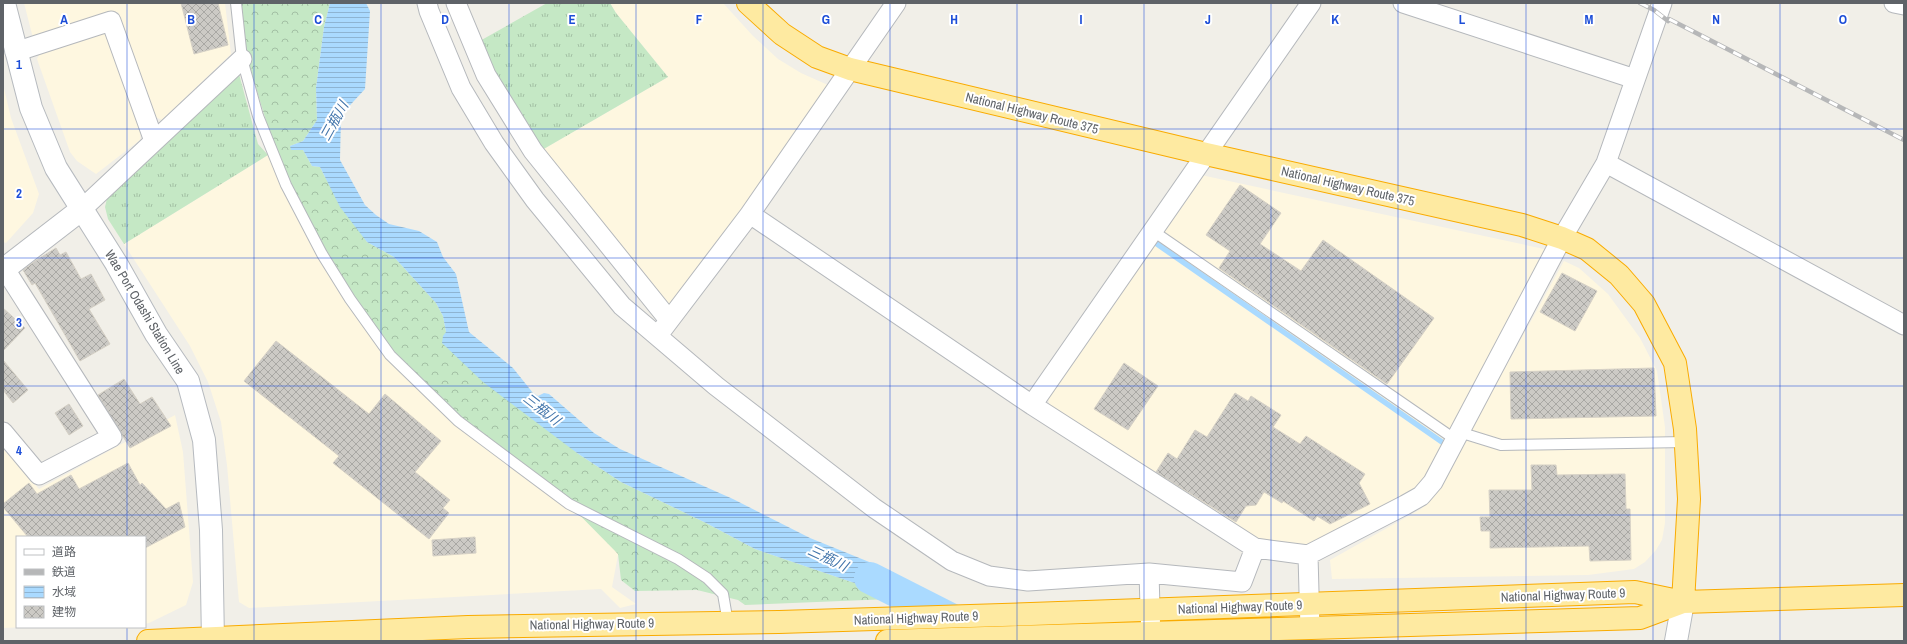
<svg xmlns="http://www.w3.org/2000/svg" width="1907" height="644" font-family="'Archivo Narrow','Noto Sans JP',sans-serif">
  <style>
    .commercial { fill: #fef7e0 }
    .grass { fill: url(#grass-tufts) }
    .forest { fill: url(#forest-crowns) }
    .water { fill: url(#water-rules) }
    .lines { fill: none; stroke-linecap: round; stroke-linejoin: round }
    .stream { stroke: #aadaff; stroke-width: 5.5 }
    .river { stroke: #aadaff; stroke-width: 32 }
    .building { fill: url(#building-cross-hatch); stroke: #d6d1c6 }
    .service-casing { stroke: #b5b8bc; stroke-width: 12 }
    .minor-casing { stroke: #b5b8bc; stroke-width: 21 }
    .tertiary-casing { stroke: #b5b8bc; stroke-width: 24 }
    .secondary-casing { stroke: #b6babf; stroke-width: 24 }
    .trunk-casing { stroke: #f9ab00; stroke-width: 24 }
    .service { stroke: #fff; stroke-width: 10 }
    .minor { stroke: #fff; stroke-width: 19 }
    .tertiary { stroke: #fff; stroke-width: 22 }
    .secondary { stroke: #fff; stroke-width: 22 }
    .trunk { stroke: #feeaa1; stroke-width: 22 }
    .rail-casing { stroke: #b6b7b8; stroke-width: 4.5 }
    .rail { stroke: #fff; stroke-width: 3; stroke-dasharray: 9; stroke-linecap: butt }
    .grid { fill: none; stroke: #1d4ed8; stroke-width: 1; stroke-opacity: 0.55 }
    .labels { text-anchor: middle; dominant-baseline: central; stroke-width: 4; stroke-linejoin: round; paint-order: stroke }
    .street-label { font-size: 13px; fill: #5f6368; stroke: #fff }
    .water-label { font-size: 14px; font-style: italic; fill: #4174aa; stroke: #fff }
    .grid-label { font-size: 13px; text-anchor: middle; font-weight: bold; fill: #1d4ed8; stroke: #fff; stroke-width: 4; stroke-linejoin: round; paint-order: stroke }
  </style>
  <defs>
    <pattern id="grass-tufts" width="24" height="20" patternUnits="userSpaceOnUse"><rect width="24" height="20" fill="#c5e8c5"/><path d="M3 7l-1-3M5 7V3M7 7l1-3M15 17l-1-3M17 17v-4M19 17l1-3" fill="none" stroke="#a3c0a4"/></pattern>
    <pattern id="forest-crowns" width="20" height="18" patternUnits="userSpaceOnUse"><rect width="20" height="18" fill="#c5e8c5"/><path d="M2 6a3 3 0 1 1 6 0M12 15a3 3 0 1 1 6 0" fill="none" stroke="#a3c0a4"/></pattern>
    <pattern id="water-rules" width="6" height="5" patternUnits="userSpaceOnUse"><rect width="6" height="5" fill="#aadaff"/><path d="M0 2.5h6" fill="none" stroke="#8eb4d2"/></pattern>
    <pattern id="building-cross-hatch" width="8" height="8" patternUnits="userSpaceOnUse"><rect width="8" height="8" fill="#cccac5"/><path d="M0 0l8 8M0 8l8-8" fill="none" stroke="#a9a8a4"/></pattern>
  </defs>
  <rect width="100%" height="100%" fill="#f1efe8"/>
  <!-- commercial -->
  <path class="commercial" d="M24 3H225L231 54 162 120 153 116 118 12 34 42Z
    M610 3H723L753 36 778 59 801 73 828 85 752 198 669 305 542 150 668 77 616 13Z
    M101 31 108 33 141 130 140 140 96 174 77 161 70 152 37 59 40 53Z
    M3 84 11 118 39 194 33 213 6 243 3 242Z
    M268 155 321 260 647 550 618 555 612 587 636 604 620 608 601 589 249 608 239 602 227 465 221 422 208 382 190 346 124 244Z
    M1201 175 1544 249 1546 254 1460 410 1452 433 1161 233Z
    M1158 238 1450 439 1426 478 1412 491 1304 548 1259 542 1050 406 1047 395Z
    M1564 261 1579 268 1608 294 1640 338 1657 371 1665 427V523L1662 540 1656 550 1645 562 1634 569 1588 575 1332 579 1330 560 1421 509 1437 492Z
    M175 415 183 452 193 582 186 605 149 623 145 624V537H17V627H27L3 628V449L39 489Z"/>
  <!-- grass -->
  <path class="grass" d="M547 3H610L616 13 668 77 542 150 507 101 478 42Z
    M239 74 258 144 268 155 124 244 108 219 105 207 109 190Z"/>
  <!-- forest -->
  <path class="forest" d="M241 3H330L324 27 316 88 317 120 303 141 290 146 303 150 312 166 320 167 325 177 367 242 394 257 436 303 443 316 446 332 577 453 621 482 706 523 755 549 878 591 890 599 745 605 738 600 697 590 635 591 621 580 618 554 552 487 458 417 417 378 376 332 347 292 304 214 274 147 246 55Z"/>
  <!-- water -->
  <path class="water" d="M330 3H366L370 11 365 89 341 115 340 160 365 205 376 215 389 224 419 231 437 242 443 257 456 274 469 332 513 368 533 393 538 396 544 393 549 394 594 433 620 449 733 499 810 538 889 570 934 597 890 599 878 591 755 549 706 523 621 482 577 453 483 382 442 343 443 336 446 332 443 316 436 303 394 257 367 242 340 207 320 167 312 166 303 150H291L290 146 303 141 317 120 316 88 324 27Z"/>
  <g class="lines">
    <!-- stream -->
    <path class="stream" d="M1157 244 1442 442"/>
    <!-- river -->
    <path class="river" d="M870 578 994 641"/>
  </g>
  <!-- building -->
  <path class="building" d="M181 3H218L228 45 194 54Z
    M1240 185 1281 213 1260 244 1301 271 1323 240 1434 318 1387 384 1219 268 1230 251 1206 235Z
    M56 248 60 255 66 252 81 279 91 274 105 300 89 309 110 344 80 361 35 283 32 285 23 270 38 259Z
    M1562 273 1597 291 1575 331 1540 312Z
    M3 308 25 328 3 351Z
    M276 341 369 414 385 394 441 441 415 472 450 500 443 508 449 513 429 539 333 463 339 456 244 381Z
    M3 360 28 390 13 403 3 390Z
    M1124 363 1158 386 1128 430 1094 409Z
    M1654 368 1656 416 1511 419 1510 372Z
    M124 379 140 404 152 397 171 426 130 448 98 395Z
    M1235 393 1248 401 1251 396 1281 415 1273 427 1300 444 1306 436 1365 474 1359 483 1370 504 1330 524 1317 516 1314 521 1283 501 1282 503 1264 492 1256 505 1246 506 1236 522 1156 472 1168 453 1177 459 1195 430 1207 437Z
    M69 404 83 426 69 435 55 413Z
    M128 463 140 485 142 483 166 509 179 502 185 527 145 548V537H28L3 507V504L29 483 37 494 71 475 79 489Z
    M1531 465H1556L1557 475 1625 474 1626 509H1630L1631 560 1590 561 1589 546 1490 548V531H1481L1480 517H1490L1489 490H1532Z
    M475 537 476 553 433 556 432 540Z"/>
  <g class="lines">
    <!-- service casing -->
    <g class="service-casing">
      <path id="service" d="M236 3 242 59 258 116 286 185 322 254 350 299 390 355 458 421 569 504 678 559 707 578 723 594 728 623
        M1153 231 1456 440
        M1459 432 1501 445 1686 442"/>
    </g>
    <!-- minor casing -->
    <g class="minor-casing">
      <path id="minor" d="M427 3 429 11 461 88 494 143 535 200 622 306 716 386 874 508 952 561 989 576 1028 581 1149 573 1242 582 1255 548
        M456 3 486 75 533 151 669 320
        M896 3 750 214 1032 405 1255 548 1308 555 1405 505 1421 496 1433 482 1562 238 1606 163 1662 3
        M1403 3 1635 79
        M1894 3 1904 5
        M15 52 111 21 154 141
        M1606 163 1904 325
        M82 209 242 59
        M3 266 112 437 39 475 3 432
        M662 330 750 214
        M1032 405 1311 3
        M1308 555 1310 629
        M1149 573 1151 641"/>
    </g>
    <!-- tertiary casing -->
    <g class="tertiary-casing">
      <path id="tertiary" d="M3 270 82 209"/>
    </g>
    <!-- secondary casing -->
    <g class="secondary-casing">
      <path id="secondary" d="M4 3 31 108 56 168 116 263 156 334 188 381 204 440 211 530 213 641
        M1676 641 1683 602"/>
    </g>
    <!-- trunk casing -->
    <g class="trunk-casing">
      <path id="trunk" d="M748 3 782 34 817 57 850 69 1206 154 1522 225 1562 238 1587 249 1619 275 1644 304 1675 363 1685 429 1689 499 1683 602
        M148 641 468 627 779 622 1031 614 1635 592 1683 602 1904 595
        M887 641 1640 618 1683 602"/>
    </g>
    <!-- service -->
    <use href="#service" class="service"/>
    <!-- minor -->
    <use href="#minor" class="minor"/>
    <!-- tertiary -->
    <use href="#tertiary" class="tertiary"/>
    <!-- secondary -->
    <use href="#secondary" class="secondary"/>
    <!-- trunk -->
    <use href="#trunk" class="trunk"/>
    <!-- rail casing -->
    <g class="rail-casing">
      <path id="rail" d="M1640 3 1654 10 1668 21 1669 19 1904 140"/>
    </g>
    <!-- rail -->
    <use href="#rail" class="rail"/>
  </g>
  <!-- grid -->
  <path class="grid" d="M127 3V537M254 3V641M381 3V641M509 3V641M636 3V641M763 3V641M890 3V641M1017 3V641M1144 3V641M1271 3V641M1398 3V641M1526 3V641M1653 3V641M1780 3V641M3 129H1904M3 258H1904M3 386H1904M3 515H1904M127 627V641"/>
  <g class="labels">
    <!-- street labels -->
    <g class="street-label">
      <text transform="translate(1032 113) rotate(14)">National Highway Route 375</text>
      <text transform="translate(1348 186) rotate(13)">National Highway Route 375</text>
      <text transform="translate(145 312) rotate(59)">Wae Port Odashi Station Line</text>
      <text transform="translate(1563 595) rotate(-2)">National Highway Route 9</text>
      <text transform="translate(1240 607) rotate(-2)">National Highway Route 9</text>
      <text transform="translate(916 618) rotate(-2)">National Highway Route 9</text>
      <text transform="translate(592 624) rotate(-1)">National Highway Route 9</text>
    </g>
    <!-- water labels -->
    <g class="water-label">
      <text transform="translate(334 121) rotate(-61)">三瓶川</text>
      <text transform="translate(542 409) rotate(38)">三瓶川</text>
      <text transform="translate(828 558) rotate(25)">三瓶川</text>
    </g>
  </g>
  <g class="grid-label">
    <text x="64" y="24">A</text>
    <text x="191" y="24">B</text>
    <text x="318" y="24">C</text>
    <text x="445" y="24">D</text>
    <text x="572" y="24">E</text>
    <text x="699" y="24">F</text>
    <text x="826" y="24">G</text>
    <text x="954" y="24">H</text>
    <text x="1081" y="24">I</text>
    <text x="1208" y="24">J</text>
    <text x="1335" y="24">K</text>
    <text x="1462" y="24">L</text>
    <text x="1589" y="24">M</text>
    <text x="1716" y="24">N</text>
    <text x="1843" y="24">O</text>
    <text x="19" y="69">1</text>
    <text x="19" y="198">2</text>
    <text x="19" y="327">3</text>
    <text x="19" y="455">4</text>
  </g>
  <!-- border -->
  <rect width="1907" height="644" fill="none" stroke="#5f6368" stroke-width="8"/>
  <!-- legend -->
  <rect x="16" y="536" width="130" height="92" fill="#ffffff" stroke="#bfc1c3"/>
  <rect x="24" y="549" width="20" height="6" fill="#ffffff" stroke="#bfc1c3"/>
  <text x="52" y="556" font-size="12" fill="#5f6368">道路</text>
  <rect x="24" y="569" width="20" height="6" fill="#b6b7b8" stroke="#bfc1c3"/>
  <text x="52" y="576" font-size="12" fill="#5f6368">鉄道</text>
  <rect x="24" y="586" width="20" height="12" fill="url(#water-rules)" stroke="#bfc1c3"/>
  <text x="52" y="596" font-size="12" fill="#5f6368">水域</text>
  <rect x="24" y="606" width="20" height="12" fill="url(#building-cross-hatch)" stroke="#bfc1c3"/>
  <text x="52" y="616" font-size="12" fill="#5f6368">建物</text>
</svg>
